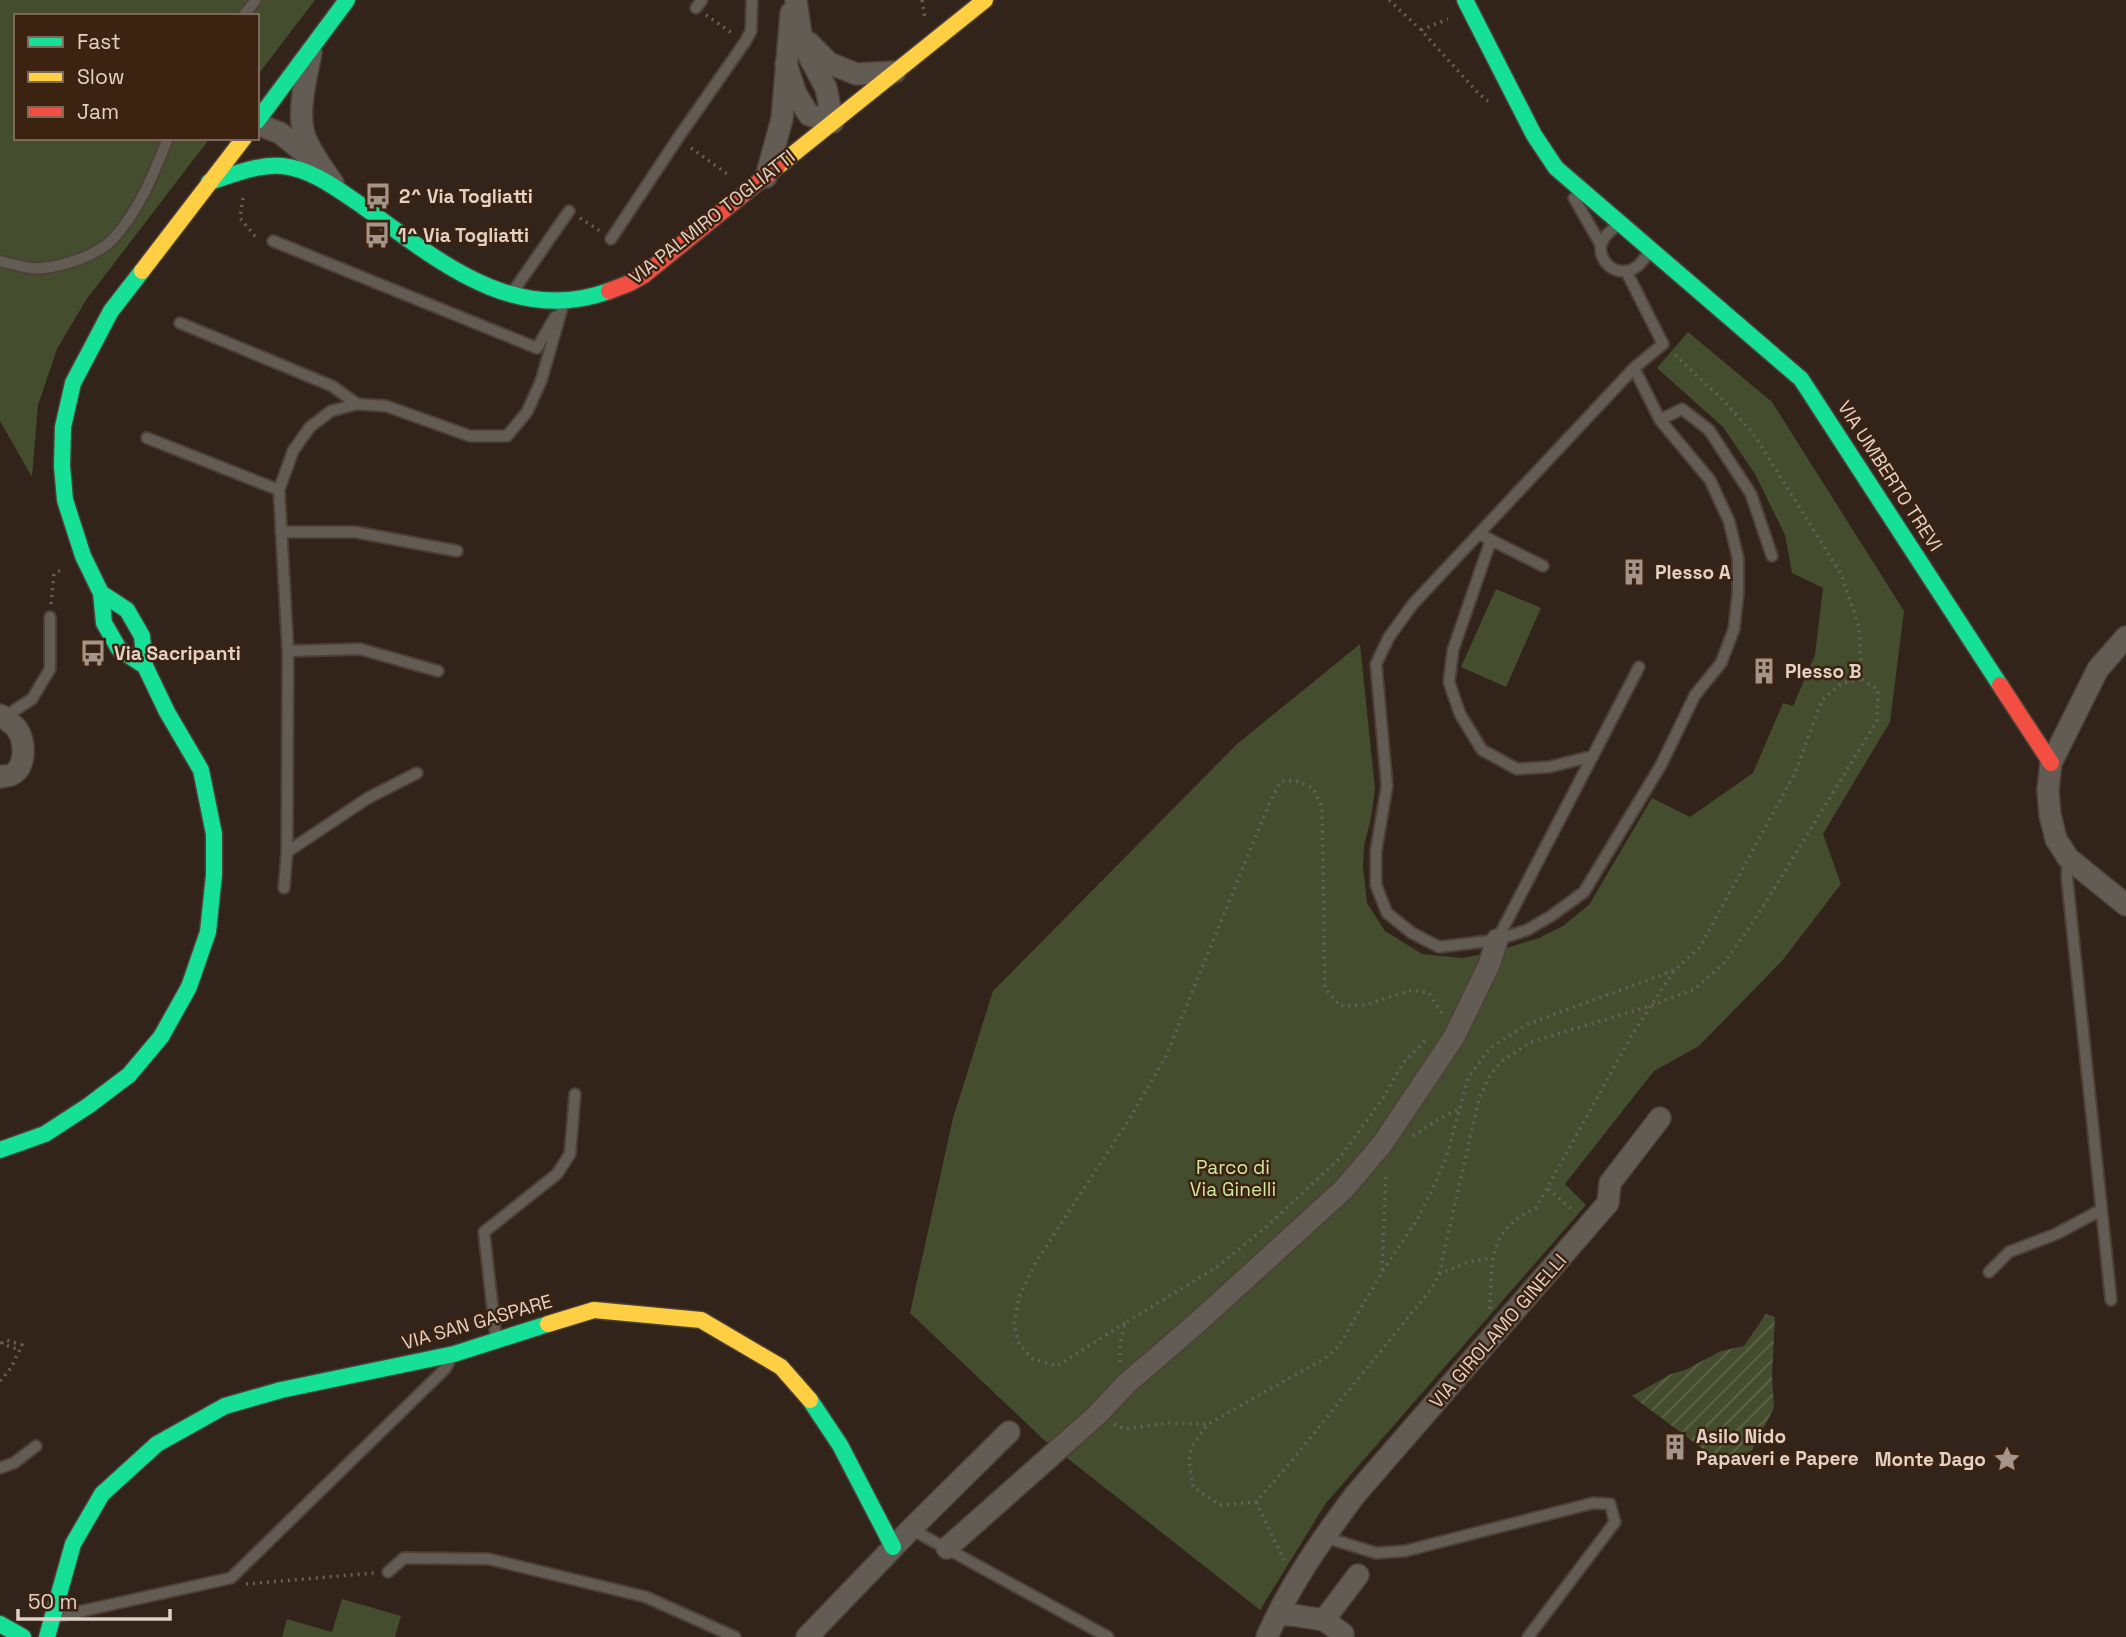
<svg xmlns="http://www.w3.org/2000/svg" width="2126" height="1637" font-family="'Space Grotesk',sans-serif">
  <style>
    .park { fill: #444d2d }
    .garden { fill: url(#garden-furrows) }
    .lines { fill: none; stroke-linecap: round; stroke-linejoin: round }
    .lane-casing { stroke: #4c4137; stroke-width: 14 }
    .street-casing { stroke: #4c4137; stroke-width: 24 }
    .fast-casing { stroke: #4c4137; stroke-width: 19 }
    .slow-casing { stroke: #4c4137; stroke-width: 19 }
    .jam-casing { stroke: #4c4137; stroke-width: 19 }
    .path { stroke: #68615b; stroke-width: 3.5; stroke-dasharray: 2 5; stroke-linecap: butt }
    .lane { stroke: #625c55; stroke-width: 10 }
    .street { stroke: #625c55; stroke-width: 21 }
    .fast { stroke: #16e098; stroke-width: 16 }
    .slow { stroke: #ffcf43; stroke-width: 16 }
    .jam { stroke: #f24e42; stroke-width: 16 }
    .labels { text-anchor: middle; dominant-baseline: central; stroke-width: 5; stroke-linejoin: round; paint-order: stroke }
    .poi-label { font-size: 19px; font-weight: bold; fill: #e2d1c6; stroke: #3c2210; text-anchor: start }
    .street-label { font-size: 19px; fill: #e2d1c6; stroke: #3c2210 }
    .park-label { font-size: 19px; fill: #cfea9f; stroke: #3c2210 }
  </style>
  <defs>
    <pattern id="garden-furrows" width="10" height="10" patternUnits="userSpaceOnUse" patternTransform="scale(1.75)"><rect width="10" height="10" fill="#444d2d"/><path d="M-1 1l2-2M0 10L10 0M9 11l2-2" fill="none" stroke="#5f664a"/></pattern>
  </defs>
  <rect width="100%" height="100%" fill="#32241a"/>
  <!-- park -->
  <path class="park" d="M0 0H315L257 76V16H16V138H210L86 300 57 349 38 405 32 477 0 421Z
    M1688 332 1772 402 1904 611 1890 722 1823 834 1841 884 1782 961 1699 1046 1654 1071 1565 1184 1586 1205 1326 1503 1260 1610 1043 1439 910 1313 953 1118 993 991 1237 744 1360 644 1375 789 1371 818 1364 846 1363 867 1367 903 1385 931 1422 954 1463 958 1493 952 1539 938 1563 926 1589 905 1652 798 1690 817 1753 773 1783 703 1793 706 1815 655 1823 588 1792 573 1785 535 1755 474 1723 427 1657 368Z
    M1496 589 1541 608 1506 687 1461 667Z
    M342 1599 401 1616 395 1637H282L287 1619 332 1632Z"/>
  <!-- garden -->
  <path class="garden" d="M1766 1314 1775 1317 1772 1375 1774 1408 1752 1450 1732 1462H1720L1632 1396 1671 1374 1685 1370 1721 1351 1744 1346Z"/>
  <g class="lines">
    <!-- lane casing -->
    <g class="lane-casing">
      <path id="lane" d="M696 8 702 0
        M243 16 256 0
        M1574 198 1601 245
        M1618 225C1614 228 1609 232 1605 237 1593 253 1609 274 1627 271 1637 270 1643 260 1649 253
        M611 239 678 138 745 42 751 31 752 0
        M273 241 537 348 555 317
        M0 261C13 264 30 270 43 268 64 266 98 255 113 239 139 211 154 173 168 138
        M1626 271 1663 344 1634 368 1413 604 1389 637 1376 664 1387 786 1376 851V885L1387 913 1412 933 1439 947 1497 940 1527 930 1551 916 1584 892 1661 765 1695 695 1721 663 1734 629 1738 593V558L1729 521 1710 480 1660 420 1634 368
        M512 293 569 211
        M180 323 332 386 357 404
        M1660 420 1682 409 1709 430 1751 494 1772 556
        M147 438 279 490
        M281 532H355L457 551
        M1479 534 1491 540 1453 650 1449 682 1460 714 1482 750 1517 769 1549 767 1593 756
        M1491 540 1543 566
        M288 651 360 649 438 671
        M4 717 32 699 50 669V617
        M287 852 368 798 417 773
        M2068 858 2067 878 2111 1300
        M284 888 287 852 288 651 279 490 293 451 310 427 331 411 357 404 386 406 470 436H507L527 412 541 381 563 305
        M1497 940 1639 667
        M1989 1272 2009 1252 2056 1234 2101 1210
        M496 1338 484 1232 557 1174 570 1154 575 1094
        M0 1468 14 1463 36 1446
        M911 1529 1108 1637
        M1324 1537 1376 1553 1405 1551 1593 1503 1610 1504 1615 1522 1528 1637
        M388 1572 404 1558 489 1559 646 1597 735 1637
        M55 1617 231 1578 445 1369 449 1362"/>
    </g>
    <!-- street casing -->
    <g class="street-casing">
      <path id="street" d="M809 43 829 63 856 74 895 72
        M311 52C307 76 298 105 303 130 306 146 323 169 333 183
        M786 64 796 94 809 115 833 122 826 88 810 58 801 35 796 0
        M257 124 280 133 315 161
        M766 177 782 119 791 13
        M2126 637 2098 669 2051 763 2048 790 2050 815 2056 839 2068 858 2126 905
        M0 715C6 719 13 724 17 729 25 741 27 768 11 775 10 776 1 776 0 777
        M947 1548 1097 1415 1126 1384 1197 1323 1344 1189 1383 1143 1454 1037 1489 965 1497 940
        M1279 1613 1324 1620 1358 1575
        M1324 1620 1343 1634
        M807 1637 911 1529 1009 1432
        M1267 1637C1289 1586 1322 1539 1355 1495L1608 1203 1610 1183 1660 1118"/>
    </g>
    <!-- fast casing -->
    <g class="fast-casing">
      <path id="fast" d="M1465 0 1534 135 1556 168 1801 379 2000 685
        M257 121 347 0
        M209 182C232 175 258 164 282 166 311 169 336 188 358 203 433 256 511 327 609 291
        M142 271 111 311 73 383 63 427 62 466 65 500 83 556 101 593 104 623 119 649 145 666
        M0 1150 45 1134 88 1106 129 1075 161 1037 189 987 208 932 214 875V834L201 770 167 712 145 666 142 636 127 610 101 593
        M810 1400 840 1445 893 1547
        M0 1624 23 1637
        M47 1637 73 1544 102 1494 157 1444 225 1406 281 1390 454 1354 548 1324"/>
    </g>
    <!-- slow casing -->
    <g class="slow-casing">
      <path id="slow" d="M777 167 985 0
        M142 271 244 138
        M548 1324 594 1310 701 1320 781 1367 810 1400"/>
    </g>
    <!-- jam casing -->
    <g class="jam-casing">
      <path id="jam" d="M609 291 630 283 644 275 777 167
        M2000 685 2051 763"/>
    </g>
    <!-- path -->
    <path class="path" d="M922 0 925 19
      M1389 0 1421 30 1479 94 1488 101
      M706 15 732 33
      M1421 30 1448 19
      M691 148 730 176
      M243 198 240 218 255 236 260 237
      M580 218 600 231
      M1675 355 1724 401 1753 433 1841 574 1859 627 1862 678
      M51 604 54 574 64 568
      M1862 679 1878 690 1877 721 1759 913 1725 962 1695 989 1650 1006 1531 1042 1502 1061 1489 1077 1479 1099 1439 1274 1432 1288 1289 1464 1256 1502 1220 1505 1193 1487 1189 1461 1192 1446 1208 1424 1325 1358 1339 1346 1382 1272 1417 1220 1435 1184 1447 1155 1468 1078 1491 1047 1528 1024 1675 970 1700 947 1795 773 1822 700 1842 683Z
      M1413 1136 1439 1119 1460 1108
      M1548 1189 1575 1212
      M1382 1270 1386 1172
      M1439 1274 1469 1262 1492 1258
      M1490 1309C1492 1262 1487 1230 1536 1208L1633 1033 1674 971
      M1125 1323 1057 1366 1033 1359 1019 1344 1014 1324 1019 1297 1036 1262 1130 1118 1166 1056 1269 804 1281 781H1296L1313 788 1322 807 1325 988 1340 1006 1365 1005 1412 990 1429 993 1442 1014
      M1120 1362V1344L1125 1323 1217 1267 1265 1228 1338 1160 1383 1098 1403 1063 1426 1040
      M0 1381 11 1368 22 1345 6 1340 2 1343 5 1345 17 1349
      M1114 1424 1124 1429 1168 1423 1208 1424
      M1256 1502 1284 1560
      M246 1584 374 1573"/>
    <!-- lane -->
    <use href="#lane" class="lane"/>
    <!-- street -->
    <use href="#street" class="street"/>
    <!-- fast -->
    <use href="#fast" class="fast"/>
    <!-- slow -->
    <use href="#slow" class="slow"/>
    <!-- jam -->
    <use href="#jam" class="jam"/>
  </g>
  <!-- icons -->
  <defs>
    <g id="bus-bare" transform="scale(2.1)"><path d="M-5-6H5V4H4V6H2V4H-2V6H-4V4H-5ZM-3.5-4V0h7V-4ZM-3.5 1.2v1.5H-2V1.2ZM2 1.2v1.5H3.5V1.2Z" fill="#a4948a" stroke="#3c2210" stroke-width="2.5" paint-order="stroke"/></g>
    <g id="building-bare" transform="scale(2.1)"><path d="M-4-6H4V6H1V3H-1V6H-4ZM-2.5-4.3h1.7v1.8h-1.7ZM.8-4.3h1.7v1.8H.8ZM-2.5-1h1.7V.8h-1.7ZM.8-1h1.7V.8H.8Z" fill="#a4948a" stroke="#3c2210" stroke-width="2.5" paint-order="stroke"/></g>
    <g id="sight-bare" transform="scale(2.1)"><path d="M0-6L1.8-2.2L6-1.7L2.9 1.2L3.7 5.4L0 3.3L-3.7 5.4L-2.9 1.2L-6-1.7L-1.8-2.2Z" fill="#a4948a" stroke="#3c2210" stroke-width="2.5" paint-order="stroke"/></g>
  </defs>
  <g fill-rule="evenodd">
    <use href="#bus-bare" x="378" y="196"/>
    <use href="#bus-bare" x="377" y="235"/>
    <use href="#building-bare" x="1634" y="572"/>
    <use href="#bus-bare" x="93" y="653"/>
    <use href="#building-bare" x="1764" y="671"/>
    <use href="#building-bare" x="1675" y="1447"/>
    <use href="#sight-bare" x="2007" y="1459"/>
  </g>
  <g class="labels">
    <!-- poi labels -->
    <g class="poi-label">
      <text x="399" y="196">2^ Via Togliatti</text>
      <text x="398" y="235">1^ Via Togliatti</text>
      <text x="1655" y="572">Plesso A</text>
      <text x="114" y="653">Via Sacripanti</text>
      <text x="1785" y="671">Plesso B</text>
      <text x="1696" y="1436">Asilo Nido<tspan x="1696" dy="22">Papaveri e Papere</tspan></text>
      <text x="1986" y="1459" text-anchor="end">Monte Dago</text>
    </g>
    <!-- street labels -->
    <g class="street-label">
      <text transform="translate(712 217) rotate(-38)">VIA PALMIRO TOGLIATTI</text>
      <text transform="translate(1890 476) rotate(57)">VIA UMBERTO TREVI</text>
      <text transform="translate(477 1322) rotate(-16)">VIA SAN GASPARE</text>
      <text transform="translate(1498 1331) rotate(-49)">VIA GIROLAMO GINELLI</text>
    </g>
    <!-- park labels -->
    <g class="park-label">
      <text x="1233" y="1167">Parco di<tspan x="1233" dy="22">Via Ginelli</tspan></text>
    </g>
  </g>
  <!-- legend -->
  <rect x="14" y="14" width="245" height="126" fill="#3c2210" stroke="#7e6859" stroke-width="2"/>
  <rect x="28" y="37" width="35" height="10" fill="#16e098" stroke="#7e6859" stroke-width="2"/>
  <text x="77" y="49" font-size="21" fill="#e2d1c6">Fast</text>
  <rect x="28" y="72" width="35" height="10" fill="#ffcf43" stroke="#7e6859" stroke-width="2"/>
  <text x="77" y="84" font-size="21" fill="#e2d1c6">Slow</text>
  <rect x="28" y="107" width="35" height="10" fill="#f24e42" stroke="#7e6859" stroke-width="2"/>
  <text x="77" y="119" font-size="21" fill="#e2d1c6">Jam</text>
  <!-- scale -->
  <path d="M18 1609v10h152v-10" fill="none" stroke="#e2d1c6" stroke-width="3.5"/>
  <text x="28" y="1609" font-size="21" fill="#e2d1c6" stroke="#3c2210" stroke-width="5" paint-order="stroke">50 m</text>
</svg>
